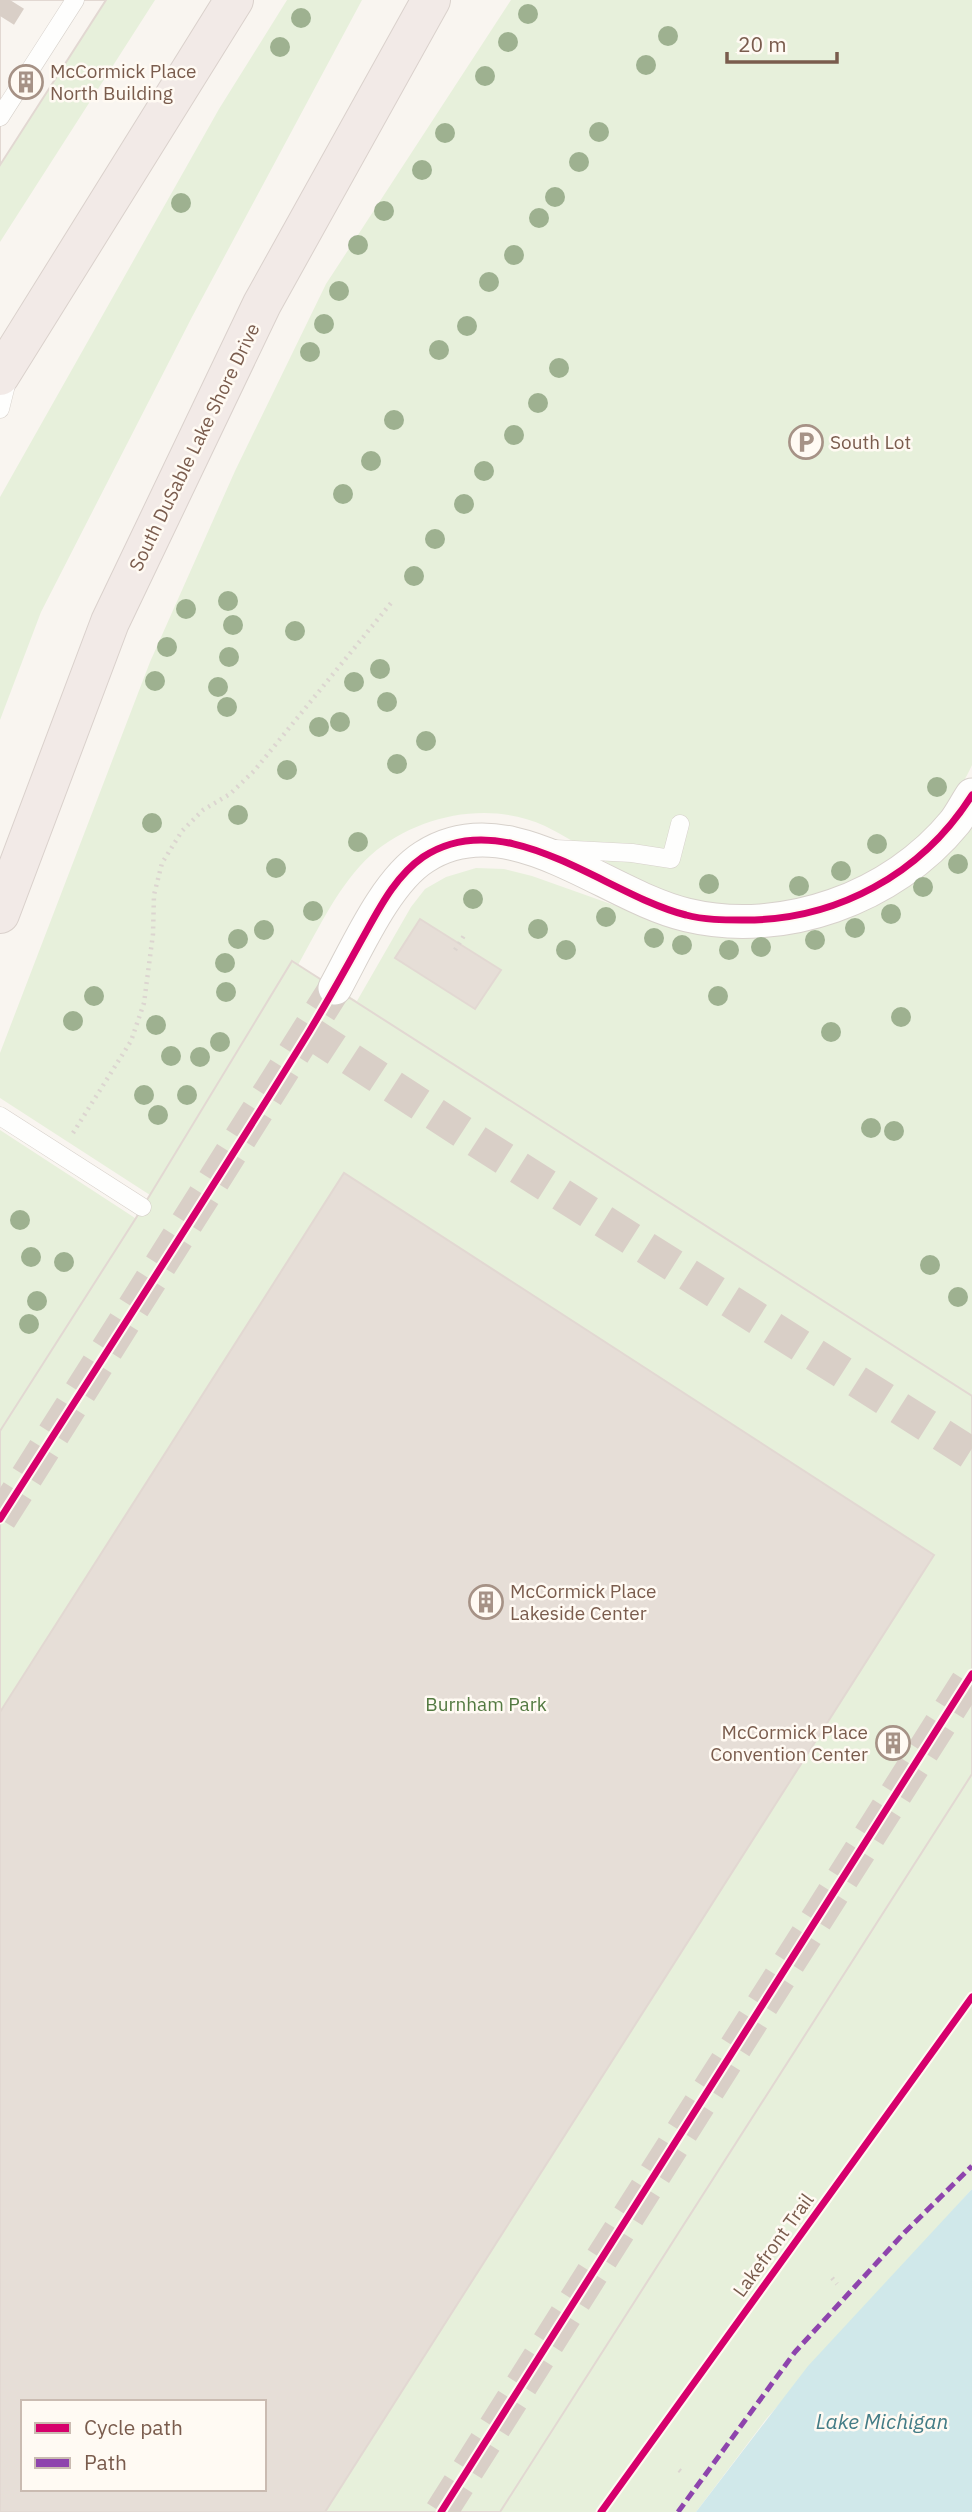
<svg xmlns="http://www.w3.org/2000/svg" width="972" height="2512" font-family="'IBM Plex Sans',sans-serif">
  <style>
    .green { fill: #e7f0db; fill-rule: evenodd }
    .water { fill: #d0e8ea }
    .building { fill: #e6ded7; stroke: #e2d8d2; stroke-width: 2; fill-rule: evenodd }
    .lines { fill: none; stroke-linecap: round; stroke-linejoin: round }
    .street-tunnel { stroke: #d9cfc7; stroke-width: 33; stroke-dasharray: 33 17; stroke-linecap: butt }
    .lane-casing { stroke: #d7d1cb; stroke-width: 19 }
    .street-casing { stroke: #d7d1cb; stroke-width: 35 }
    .highway-casing { stroke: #dad1cc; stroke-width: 40 }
    .path { stroke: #dcd5d0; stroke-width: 4.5; stroke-dasharray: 2 5; stroke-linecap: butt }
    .lane { stroke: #fefefd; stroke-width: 18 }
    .street { stroke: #fefefd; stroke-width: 33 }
    .highway { stroke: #f2eae7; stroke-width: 38 }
    .quiet { stroke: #8e44ad; stroke-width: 5; stroke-dasharray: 10 5; stroke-linecap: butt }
    .cycleway-casing { stroke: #fffaf3; stroke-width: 11 }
    .cycleway { stroke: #d6006c; stroke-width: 7 }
    .tree { fill: #9eb190 }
    .labels { text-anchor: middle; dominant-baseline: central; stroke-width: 5; stroke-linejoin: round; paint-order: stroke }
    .poi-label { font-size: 19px; fill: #7a5c4d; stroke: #fffaf3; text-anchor: start }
    .street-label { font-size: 19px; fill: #7a5c4d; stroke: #fffaf3 }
    .park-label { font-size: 19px; fill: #537a41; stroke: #fffaf3 }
    .water-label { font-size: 21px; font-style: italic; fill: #437c86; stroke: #fffaf3 }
  </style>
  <rect width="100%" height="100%" fill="#f9f5f0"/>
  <!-- green -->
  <path class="green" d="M106 0H155L0 242V165Z
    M287 0H362L192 317 41 612 0 720V497L219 109Z
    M511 0H972V765C959 795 925 836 898 855 888 862 877 867 866 873 857 879 848 886 839 890 805 903 738 909 702 903 685 900 663 892 646 884 611 868 580 843 545 826 489 800 417 815 371 855 339 884 319 928 298 965L357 1001 411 907 425 889 446 877 476 868 504 869 532 876 670 925 754 937 972 822V2189L767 2418 696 2512H0V1130L135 1218 150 1195 0 1098V1053L150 662 235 471 326 284ZM23 2402H264V2489H23Z"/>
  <!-- water -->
  <path class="water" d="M972 2189V2512H696L808 2366Z"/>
  <!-- building -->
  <path class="building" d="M0 0H106L0 165Z
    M0 0H106L0 165Z
    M420 919 501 970 475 1009 395 958Z
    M292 961 972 1396V1774L500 2512H325L934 1555 344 1173 0 1712V1431L136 1218Z
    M292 961 972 1396V1774L500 2512H0V1431L136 1218ZM23 2402H264V2489H23Z"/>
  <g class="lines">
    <!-- street-tunnel -->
    <path class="street-tunnel" d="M0 16 10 0
      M309 1032 478 1142 972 1454
      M0 1519 335 988
      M441 2512 972 1674"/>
    <!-- lane casing -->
    <g class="lane-casing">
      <path id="lane" d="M0 117 75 0
        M0 409 9 373
        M555 849 632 853 671 859 680 824
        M0 1116 142 1207"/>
    </g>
    <!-- street casing -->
    <g class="street-casing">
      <path id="street" d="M335 988C357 948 386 881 424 857 509 802 605 896 687 915 783 938 893 898 955 822 961 814 966 804 972 795"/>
    </g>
    <!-- highway casing -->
    <g class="highway-casing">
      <path id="highway" d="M0 376 234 0
        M0 914 110 622 262 304 431 0"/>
    </g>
    <!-- path -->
    <path class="path" d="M455 950 465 934
      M73 1133 131 1041 144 1003 153 934 154 895 162 863 182 831 203 810 230 794 254 771 391 603
      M832 2278 837 2284
      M679 2470 684 2474"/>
    <!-- lane -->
    <use href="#lane" class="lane"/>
    <!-- street -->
    <use href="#street" class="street"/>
    <!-- highway -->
    <use href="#highway" class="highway"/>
    <!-- quiet -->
    <path class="quiet" d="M678 2512 795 2352 905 2232 972 2166"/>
    <!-- cycleway casing -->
    <g class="cycleway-casing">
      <path id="cycleway" d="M0 1519C103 1357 208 1196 309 1032 327 1002 344 972 361 941 378 911 394 877 423 857 506 802 606 895 686 915 704 920 724 920 742 920 836 921 922 874 972 795
        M441 2512 972 1674
        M601 2512 972 1997"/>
    </g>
    <!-- cycleway -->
    <use href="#cycleway" class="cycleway"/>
  </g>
  <!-- trees -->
  <g class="tree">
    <circle cx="528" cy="14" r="10"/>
    <circle cx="301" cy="18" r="10"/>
    <circle cx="668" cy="36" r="10"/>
    <circle cx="508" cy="42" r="10"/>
    <circle cx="280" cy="47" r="10"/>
    <circle cx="646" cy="65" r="10"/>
    <circle cx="485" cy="76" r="10"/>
    <circle cx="599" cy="132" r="10"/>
    <circle cx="445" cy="133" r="10"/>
    <circle cx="579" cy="162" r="10"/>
    <circle cx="422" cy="170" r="10"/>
    <circle cx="555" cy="197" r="10"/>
    <circle cx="181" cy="203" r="10"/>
    <circle cx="384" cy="211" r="10"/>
    <circle cx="539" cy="218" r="10"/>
    <circle cx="358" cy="245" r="10"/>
    <circle cx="514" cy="255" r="10"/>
    <circle cx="489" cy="282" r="10"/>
    <circle cx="339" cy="291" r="10"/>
    <circle cx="324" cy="324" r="10"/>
    <circle cx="467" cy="326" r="10"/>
    <circle cx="439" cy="350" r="10"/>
    <circle cx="310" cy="352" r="10"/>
    <circle cx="559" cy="368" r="10"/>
    <circle cx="538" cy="403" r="10"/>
    <circle cx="394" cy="420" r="10"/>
    <circle cx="514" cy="435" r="10"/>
    <circle cx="371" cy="461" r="10"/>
    <circle cx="484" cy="471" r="10"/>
    <circle cx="343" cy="494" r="10"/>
    <circle cx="464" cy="504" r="10"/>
    <circle cx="435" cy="539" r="10"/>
    <circle cx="414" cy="576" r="10"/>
    <circle cx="228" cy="601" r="10"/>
    <circle cx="186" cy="609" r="10"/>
    <circle cx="233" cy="625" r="10"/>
    <circle cx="295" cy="631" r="10"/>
    <circle cx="167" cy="647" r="10"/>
    <circle cx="229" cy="657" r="10"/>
    <circle cx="380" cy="669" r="10"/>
    <circle cx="155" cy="681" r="10"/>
    <circle cx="354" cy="682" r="10"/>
    <circle cx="218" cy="687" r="10"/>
    <circle cx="387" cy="702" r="10"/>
    <circle cx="227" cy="707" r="10"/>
    <circle cx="340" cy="722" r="10"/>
    <circle cx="319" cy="727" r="10"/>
    <circle cx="426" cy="741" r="10"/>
    <circle cx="397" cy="764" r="10"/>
    <circle cx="287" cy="770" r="10"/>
    <circle cx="937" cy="787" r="10"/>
    <circle cx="238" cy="815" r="10"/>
    <circle cx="152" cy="823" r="10"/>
    <circle cx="358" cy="842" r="10"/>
    <circle cx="877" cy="844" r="10"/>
    <circle cx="958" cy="864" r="10"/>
    <circle cx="276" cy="868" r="10"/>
    <circle cx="841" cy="871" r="10"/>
    <circle cx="709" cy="884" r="10"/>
    <circle cx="799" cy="886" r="10"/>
    <circle cx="923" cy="887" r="10"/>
    <circle cx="473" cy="899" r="10"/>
    <circle cx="313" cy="911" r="10"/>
    <circle cx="891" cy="914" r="10"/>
    <circle cx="606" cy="917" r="10"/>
    <circle cx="855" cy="928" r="10"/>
    <circle cx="538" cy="929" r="10"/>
    <circle cx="264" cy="930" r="10"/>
    <circle cx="654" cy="938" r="10"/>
    <circle cx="238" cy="939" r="10"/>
    <circle cx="815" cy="940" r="10"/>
    <circle cx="682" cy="945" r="10"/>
    <circle cx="761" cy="947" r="10"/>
    <circle cx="566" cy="950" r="10"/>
    <circle cx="729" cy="950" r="10"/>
    <circle cx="225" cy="963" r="10"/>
    <circle cx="226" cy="992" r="10"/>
    <circle cx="94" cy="996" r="10"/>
    <circle cx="718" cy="996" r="10"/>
    <circle cx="901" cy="1017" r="10"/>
    <circle cx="73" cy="1021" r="10"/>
    <circle cx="156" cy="1025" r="10"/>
    <circle cx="831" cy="1032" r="10"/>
    <circle cx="220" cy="1042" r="10"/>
    <circle cx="171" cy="1056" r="10"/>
    <circle cx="200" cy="1057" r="10"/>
    <circle cx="144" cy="1095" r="10"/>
    <circle cx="187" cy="1095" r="10"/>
    <circle cx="158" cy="1115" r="10"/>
    <circle cx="871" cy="1128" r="10"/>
    <circle cx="894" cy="1131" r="10"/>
    <circle cx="20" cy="1220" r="10"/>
    <circle cx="31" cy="1257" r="10"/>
    <circle cx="64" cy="1262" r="10"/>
    <circle cx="930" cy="1265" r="10"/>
    <circle cx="958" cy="1297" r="10"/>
    <circle cx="37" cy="1301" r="10"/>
    <circle cx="29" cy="1324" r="10"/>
  </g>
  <!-- icons -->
  <defs>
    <g id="building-ring" transform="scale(1.75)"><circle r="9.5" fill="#fffaf3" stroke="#a69286" stroke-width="1.5"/><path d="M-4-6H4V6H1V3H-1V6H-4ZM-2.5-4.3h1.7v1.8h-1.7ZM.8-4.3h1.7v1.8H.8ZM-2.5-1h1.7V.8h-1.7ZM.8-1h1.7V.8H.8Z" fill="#a69286"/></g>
    <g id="parking-ring" transform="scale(1.75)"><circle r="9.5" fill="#fffaf3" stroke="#a69286" stroke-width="1.5"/><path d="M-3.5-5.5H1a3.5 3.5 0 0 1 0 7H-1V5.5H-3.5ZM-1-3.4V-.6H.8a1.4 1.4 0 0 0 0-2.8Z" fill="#a69286"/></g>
  </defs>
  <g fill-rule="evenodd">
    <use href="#building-ring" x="26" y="82"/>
    <use href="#parking-ring" x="806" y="442"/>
    <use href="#building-ring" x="486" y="1602"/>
    <use href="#building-ring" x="893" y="1743"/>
  </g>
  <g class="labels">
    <!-- poi labels -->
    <g class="poi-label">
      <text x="50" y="71">McCormick Place<tspan x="50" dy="22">North Building</tspan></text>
      <text x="830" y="442">South Lot</text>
      <text x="510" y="1591">McCormick Place<tspan x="510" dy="22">Lakeside Center</tspan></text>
      <text x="868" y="1732" text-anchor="end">McCormick Place<tspan x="868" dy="22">Convention Center</tspan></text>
    </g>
    <!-- street labels -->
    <g class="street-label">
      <text transform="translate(194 447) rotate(-64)">South DuSable Lake Shore Drive</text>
      <text transform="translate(773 2245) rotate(-54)">Lakefront Trail</text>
    </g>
    <!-- park labels -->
    <g class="park-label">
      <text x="486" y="1704">Burnham Park</text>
    </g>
    <!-- water labels -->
    <g class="water-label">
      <text x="882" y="2421">Lake Michigan</text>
    </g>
  </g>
  <!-- legend -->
  <rect x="21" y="2400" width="245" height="91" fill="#fffaf3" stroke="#cabbb1" stroke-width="2"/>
  <rect x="35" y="2423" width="35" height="10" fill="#d6006c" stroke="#cabbb1" stroke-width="2"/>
  <text x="84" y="2435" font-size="21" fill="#7a5c4d">Cycle path</text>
  <rect x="35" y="2458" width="35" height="10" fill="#8e44ad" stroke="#cabbb1" stroke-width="2"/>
  <text x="84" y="2470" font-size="21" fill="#7a5c4d">Path</text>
  <!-- scale -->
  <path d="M727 52v10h110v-10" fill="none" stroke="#7a5c4d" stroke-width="3.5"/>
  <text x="738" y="52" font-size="21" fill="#7a5c4d" stroke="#fffaf3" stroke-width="5" paint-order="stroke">20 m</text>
</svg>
